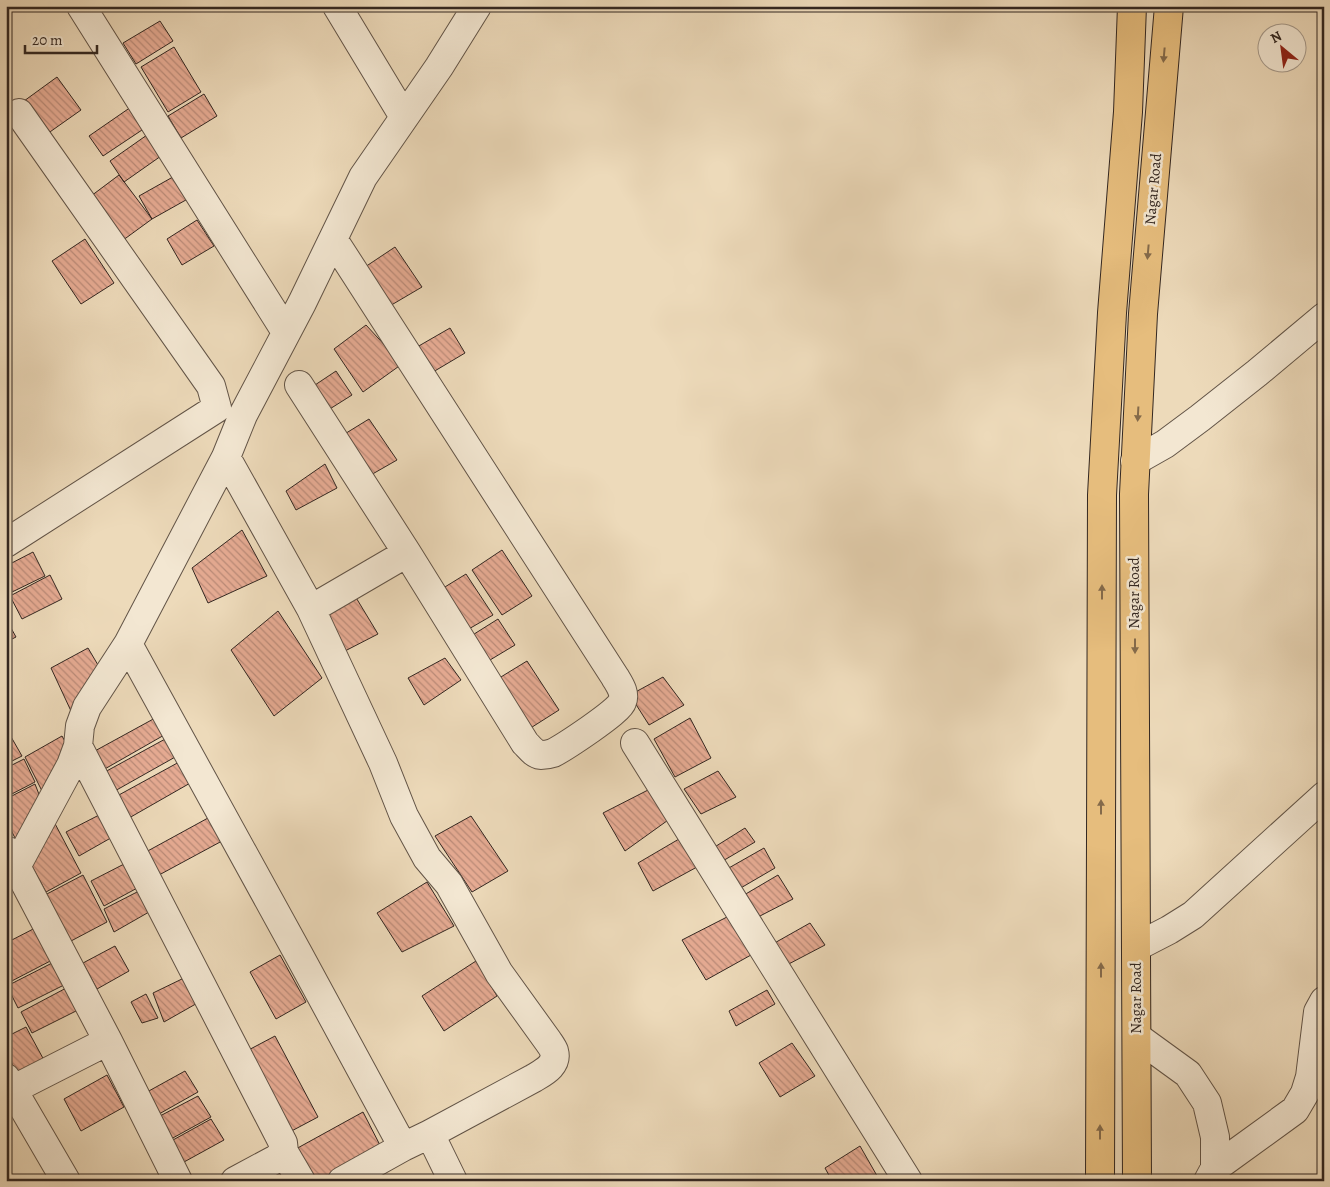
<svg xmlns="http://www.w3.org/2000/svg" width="1330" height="1187" font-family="Alegreya,serif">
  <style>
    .building { fill: url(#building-back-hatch); stroke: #332721 }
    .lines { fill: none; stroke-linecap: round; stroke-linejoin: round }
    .minor-casing { stroke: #625447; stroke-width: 30 }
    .highway-casing { stroke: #332721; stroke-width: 30 }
    .minor { stroke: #f3e7d2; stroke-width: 28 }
    .highway { stroke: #e6bd7d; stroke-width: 28 }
    .oneway { fill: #846a4a }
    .labels { text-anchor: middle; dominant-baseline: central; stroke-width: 5; stroke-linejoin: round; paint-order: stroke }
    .street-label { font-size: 15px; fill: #332721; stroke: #f3e7d2 }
  </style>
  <defs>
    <pattern id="building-back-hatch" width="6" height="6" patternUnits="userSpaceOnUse" patternTransform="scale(1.25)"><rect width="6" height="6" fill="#e6ab93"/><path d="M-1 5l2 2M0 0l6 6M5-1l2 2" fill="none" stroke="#bb8b78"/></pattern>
  </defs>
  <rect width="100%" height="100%" fill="#eddaba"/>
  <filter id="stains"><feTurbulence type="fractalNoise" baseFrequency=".004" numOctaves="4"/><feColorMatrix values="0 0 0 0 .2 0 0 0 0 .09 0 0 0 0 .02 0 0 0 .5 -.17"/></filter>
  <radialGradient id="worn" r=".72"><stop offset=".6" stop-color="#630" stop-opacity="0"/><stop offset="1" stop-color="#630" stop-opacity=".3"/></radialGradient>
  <!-- building -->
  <path class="building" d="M160 21 173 41 136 64 123 43Z
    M174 47 201 92 168 112 141 67Z
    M57 77 81 110 47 134 24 101Z
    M204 94 217 116 181 138 168 116Z
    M131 107 145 128 103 156 89 136Z
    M147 135 161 156 124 182 110 161Z
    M180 173 193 196 152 219 139 196Z
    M119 175 152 219 115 246 83 202Z
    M197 220 214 246 182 265 167 239Z
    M85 239 114 283 81 304 52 261Z
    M395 247 422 287 388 307 362 269Z
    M366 325 402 364 363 392 334 349Z
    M450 328 465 353 433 372 417 347Z
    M336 371 352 395 325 412 312 387Z
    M369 419 397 460 369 476 343 435Z
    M325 464 337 488 296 510 286 491Z
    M242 530 267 576 208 603 192 568Z
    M502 550 532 596 502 615 472 570Z
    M33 552 45 576 10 593 6 586V566Z
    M466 574 493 615 467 630 440 590Z
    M50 575 62 599 22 619 10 596Z
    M352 591 378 634 343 652 319 609Z
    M278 611 322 678 274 716 231 650Z
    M6 619 16 637 6 642Z
    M498 619 515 645 485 663 471 636Z
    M88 648 98 665 71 711 51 668Z
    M445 658 461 680 424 705 408 678Z
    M527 661 559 710 529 729 496 680Z
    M663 677 684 705 649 725 630 695Z
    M157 717 166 734 103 770 93 752Z
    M690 718 711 758 675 777 654 739Z
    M10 735 22 756 6 764V737Z
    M62 736 70 750 43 793 25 757Z
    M167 738 177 756 113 792 103 773Z
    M24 759 35 782 6 797V768Z
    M181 761 192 782 129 818 117 796Z
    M718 771 736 797 701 814 684 789Z
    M35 784 40 797 16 840 6 820V799Z
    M650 789 671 818 625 851 603 813Z
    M103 813 116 835 79 856 66 832Z
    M471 816 508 871 472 892 435 836Z
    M52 818 81 873 46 892 28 859Z
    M208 818 222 841 159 875 144 853Z
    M745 828 755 842 721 862 713 848Z
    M679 839 697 867 653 891 638 863Z
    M764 848 775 868 739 889 727 869Z
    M128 862 141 886 104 906 91 881Z
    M83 875 107 922 71 941 45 895Z
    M778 875 793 899 758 917 744 895Z
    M427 882 454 926 402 952 377 913Z
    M139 891 149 912 114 932 104 909Z
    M727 917 751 955 706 980 682 940Z
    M810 923 825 945 783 967 771 945Z
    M41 925 58 957 6 984V943Z
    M115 946 129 971 97 989 83 963Z
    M280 955 306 1002 276 1019 250 972Z
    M56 961 68 983 18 1008 7 986Z
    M476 961 497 996 444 1031 422 996Z
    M184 978 201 1001 164 1022 153 993Z
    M70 986 82 1008 32 1033 21 1012Z
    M767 990 775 1004 736 1026 729 1011Z
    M146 994 158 1018 142 1023 131 1002Z
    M26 1027 45 1062 19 1076 6 1053V1037Z
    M275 1036 318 1117 284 1135 241 1054Z
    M792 1043 815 1076 780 1097 759 1063Z
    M185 1071 198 1092 159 1114 147 1092Z
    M107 1075 124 1107 81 1131 64 1099Z
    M198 1096 211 1117 171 1139 160 1116Z
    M363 1112 383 1151 327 1181H310L294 1150Z
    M211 1119 224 1140 184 1162 173 1140Z
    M860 1146 880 1181H832L825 1168Z
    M278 1164 286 1181H245Z"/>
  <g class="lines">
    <!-- minor casing -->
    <g class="minor-casing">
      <path id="minor" d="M81 6 286 332
        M337 6 404 117
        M299 385 407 553 525 743C530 748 534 754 541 755 544 755 550 754 553 753 563 748 620 711 622 702 626 693 619 684 615 677L333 239
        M226 457 311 609 383 763 404 816 427 858 449 884 499 973 548 1041C550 1044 553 1048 554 1051 558 1065 544 1072 534 1078L430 1134 453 1181
        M1135 461 1165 444 1200 418 1257 373 1324 317
        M6 543 217 408 211 386 19 113
        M311 609 407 553
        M128 644 299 955 403 1147 430 1134
        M635 743 908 1181
        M78 746 283 1143 284 1152 276 1159 235 1181
        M8 851 108 1041 178 1181
        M6 872 16 867 71 765 78 746 80 726 87 707 128 644 226 457 243 415 302 303 363 177 439 67 477 6
        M1136 947 1169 930 1193 915 1324 796
        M1137 1037 1188 1074 1207 1103 1215 1137V1168
        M6 1078 66 1181
        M6 1093 108 1041
        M284 1152 301 1181
        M342 1181 403 1147
        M1208 1181 1215 1168 1295 1110 1305 1093 1310 1077 1318 1012 1324 1001"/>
    </g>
    <!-- highway casing -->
    <g class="highway-casing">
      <path id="highway" d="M1100 1181 1102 495 1112 313 1128 112 1132 6
        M1137 1181 1134 494 1143 314 1169 6"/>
    </g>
    <!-- minor -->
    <use href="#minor" class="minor"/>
    <!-- highway -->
    <use href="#highway" class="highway"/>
  </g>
  <!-- one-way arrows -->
  <defs><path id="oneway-solid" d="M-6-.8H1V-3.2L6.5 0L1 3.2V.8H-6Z" transform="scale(1.25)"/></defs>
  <g class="oneway">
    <use href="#oneway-solid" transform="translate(1164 55) rotate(95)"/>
    <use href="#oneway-solid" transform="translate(1148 252) rotate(95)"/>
    <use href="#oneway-solid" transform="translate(1138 414) rotate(93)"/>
    <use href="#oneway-solid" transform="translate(1102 592) rotate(-90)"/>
    <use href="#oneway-solid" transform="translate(1135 646) rotate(90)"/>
    <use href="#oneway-solid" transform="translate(1101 807) rotate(-90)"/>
    <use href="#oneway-solid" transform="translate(1101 970) rotate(-90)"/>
    <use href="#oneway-solid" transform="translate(1100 1132) rotate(-90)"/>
  </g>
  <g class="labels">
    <!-- street labels -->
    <g class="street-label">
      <text transform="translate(1153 189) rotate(-85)">Nagar Road</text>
      <text transform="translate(1134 593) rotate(-90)">Nagar Road</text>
      <text transform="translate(1136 998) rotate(-90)">Nagar Road</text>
    </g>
  </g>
  <!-- margin -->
  <rect width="1330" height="1187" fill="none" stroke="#eddaba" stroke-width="25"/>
  <rect x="8" y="8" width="1315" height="1172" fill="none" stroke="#332721" stroke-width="2.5"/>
  <rect x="12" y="12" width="1305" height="1162" fill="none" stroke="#332721"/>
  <!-- north arrow -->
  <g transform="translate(1282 48) rotate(331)"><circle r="24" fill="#f3e7d2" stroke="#a69a8b"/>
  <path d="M0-4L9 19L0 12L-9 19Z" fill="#8f2418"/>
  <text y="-8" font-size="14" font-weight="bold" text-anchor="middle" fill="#332721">N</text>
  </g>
  <!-- scale -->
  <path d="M25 45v8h72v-8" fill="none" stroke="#332721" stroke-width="2.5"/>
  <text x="32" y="45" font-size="15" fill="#332721" stroke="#f3e7d2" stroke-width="4" paint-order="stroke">20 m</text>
  <rect width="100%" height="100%" filter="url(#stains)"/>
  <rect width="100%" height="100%" fill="url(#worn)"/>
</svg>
